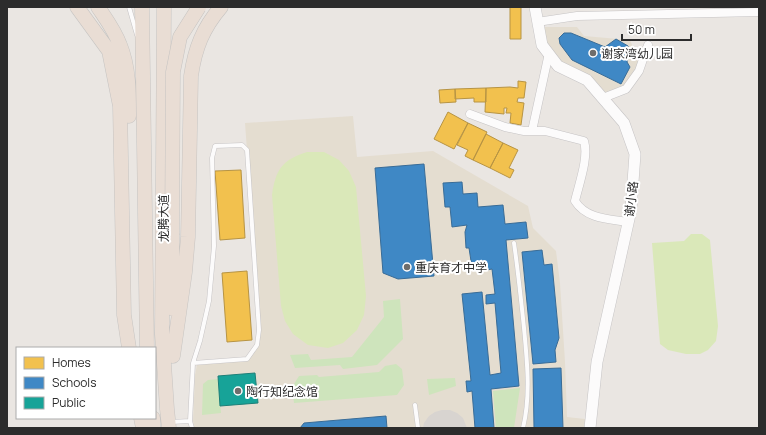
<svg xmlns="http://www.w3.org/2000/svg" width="766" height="435" font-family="Manrope,'Noto Sans SC',sans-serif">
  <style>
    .education { fill: #e4ddd0 }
    .green { fill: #cee4bc }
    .pitch { fill: #dae8b9 }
    .plaza { fill: #d8d4d0 }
    .homes { fill: #f2c14e; stroke: #b79444 }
    .schools { fill: #3f88c5; stroke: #396c97 }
    .public { fill: #17a398; stroke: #1d7f78 }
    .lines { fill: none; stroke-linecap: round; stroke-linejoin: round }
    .lane-casing { stroke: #c6c4c5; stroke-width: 5 }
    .street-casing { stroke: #c6c4c5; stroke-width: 9 }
    .secondary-casing { stroke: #c6c4c5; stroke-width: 12 }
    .highway-casing { stroke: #c6c4c2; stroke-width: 15 }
    .lane { stroke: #fcfbfb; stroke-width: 4 }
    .street { stroke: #fcfbfb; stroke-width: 8 }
    .secondary { stroke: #fcfbfb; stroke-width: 11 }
    .highway { stroke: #e9ddd4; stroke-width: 14 }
    .highway-bridge-casing { stroke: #c6c4c2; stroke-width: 15; stroke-linecap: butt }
    .highway-bridge { stroke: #e9ddd4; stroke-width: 14 }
    .poi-dot { fill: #6e6d6c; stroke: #fff; stroke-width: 1.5 }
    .labels { text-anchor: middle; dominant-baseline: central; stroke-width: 4; stroke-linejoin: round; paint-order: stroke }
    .poi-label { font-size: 12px; fill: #2c2c2c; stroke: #fff; text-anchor: start }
    .street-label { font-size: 12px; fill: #2c2c2c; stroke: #fff }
  </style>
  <rect width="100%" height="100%" fill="#eae6e2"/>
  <!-- education -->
  <path class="education" d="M542 27H577L584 36 630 40 639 62 635 71 625 87 605 94 560 63 545 43Z
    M353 116 357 157 433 151 528 206 533 228 556 251 560 283 565 362 567 417 585 419 584 428H175L194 426 193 421 195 375 197 365 248 361 258 346 260 330 245 123Z"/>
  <!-- green -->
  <path class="green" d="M400 299 403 339 377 365 343 369 340 365 295 368 290 355 308 354 311 360 352 357 384 317 383 301Z
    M396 364 402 369 404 385 397 395 294 403 292 387 299 376 317 375 319 377 379 372 385 366Z
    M455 378 456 386 429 395 427 379Z
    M218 379 221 413 202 415 203 384 208 380Z
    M520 388 514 428H496L493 391Z"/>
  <!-- pitch -->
  <path class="pitch" d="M307 152H324L339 160 349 171 356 187 366 296 364 315 357 330 343 343 328 348 308 345 293 334 285 321 281 306 272 195C276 169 282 160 307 152Z
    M691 234H702L710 240 718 326 716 341 708 350 700 354H686L668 350 660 344 652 243 684 241Z"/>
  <!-- plaza -->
  <path class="plaza" d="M442 410H450L457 413 463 418 467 428H423L424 423 429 416 435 412Z"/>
  <!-- homes -->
  <path class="homes" d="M510 7H521V39H510Z
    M518 81 526 82 524 98H518L517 102 524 103 521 125 510 123 511 113H506L507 108H504V114L485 112 486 88 510 87 518 88Z
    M486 88V102H474V98L455 99V89Z
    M455 89 456 102 440 103 439 90Z
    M448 112 468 123 454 149 434 139Z
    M468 123 487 132 473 160 465 156 468 150 457 145Z
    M486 134 503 143 490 168 473 160Z
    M503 143 518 150 509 168 514 170 510 178 490 168Z
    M241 170 245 238 220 240 215 171Z
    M247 271 252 340 227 342 222 273Z"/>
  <!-- schools -->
  <path class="schools" d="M564 33H571L605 47 616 39 628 46 629 53 627 62 630 67 621 84 572 60 560 44 559 38Z
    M424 164 434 276 398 279 383 273 375 168Z
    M462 182 463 194 477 193 478 207 503 205 505 224 526 222 528 238 506 240 519 386 491 389 494 428H475L472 391 467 392 466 381H471L462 294 482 292 490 375 501 373 495 303 486 304V295L495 294 492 269 487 270 479 268 471 261 469 248H466L465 232 467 225 452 227 450 207H445L443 183Z
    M542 250 544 265 552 264 559 338 555 350 556 362 533 364 522 252Z
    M561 368 563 428H534L533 369Z
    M386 416 387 428H300L304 423Z"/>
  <!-- public -->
  <path class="public" d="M255 373 258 403 220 406 218 376Z"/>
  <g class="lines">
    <!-- lane casing -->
    <g class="lane-casing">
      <path id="lane" d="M129 7 137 35
        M514 243C518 271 521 299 524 328 527 361 531 395 523 428
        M415 405 418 428
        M190 421 192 428
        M171 422 190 421 193 363 200 341 209 301 214 246 212 158 215 146 242 145 247 150 259 330 257 345 247 359 193 363"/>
    </g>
    <!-- street casing -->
    <g class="street-casing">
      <path id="street" d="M537 22 577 16 759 12
        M603 98 626 89 639 71 648 45
        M470 114 505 127 524 131H545L584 141C589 157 579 184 575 201 586 219 609 219 628 222
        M532 131 549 53"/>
    </g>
    <!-- secondary casing -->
    <g class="secondary-casing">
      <path id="secondary" d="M535 7 542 45 558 66 587 80 624 123 635 154 631 210 597 362 590 428"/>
    </g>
    <!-- highway casing -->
    <g class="highway-casing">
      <path id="highway" d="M77 7 109 51 120 106 124 315 129 348
        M98 7C106 19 115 31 120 45 129 67 129 92 129 116
        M142 7 147 348
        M164 7 162 334 167 409 169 428
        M172 235 173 309
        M173 356 185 272 188 237 191 76C195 48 203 28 221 7
        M141 418 143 428
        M153 418V428"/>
    </g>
    <!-- lane -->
    <use href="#lane" class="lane"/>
    <!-- street -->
    <use href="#street" class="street"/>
    <!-- secondary -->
    <use href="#secondary" class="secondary"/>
    <!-- highway -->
    <use href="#highway" class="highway"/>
    <!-- highway-bridge casing -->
    <g class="highway-bridge-casing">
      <path id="highway-bridge" d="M172 235 173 72 180 37 199 7"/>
    </g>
    <!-- highway-bridge -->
    <use href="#highway-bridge" class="highway-bridge"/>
  </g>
  <!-- markers -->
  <g class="poi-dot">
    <circle cx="593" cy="53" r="4"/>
    <circle cx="407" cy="267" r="4"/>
    <circle cx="238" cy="391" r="4"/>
  </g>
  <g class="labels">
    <!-- poi labels -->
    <g class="poi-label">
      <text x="601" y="53">谢家湾幼儿园</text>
      <text x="415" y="267">重庆育才中学</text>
      <text x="246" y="391">陶行知纪念馆</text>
    </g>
    <!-- street labels -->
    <g class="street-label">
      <text transform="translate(631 199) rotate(-83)">谢小路</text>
      <text transform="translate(163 218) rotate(-90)">龙腾大道</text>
    </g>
  </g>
  <!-- border -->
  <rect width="766" height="435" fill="none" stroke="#2c2c2c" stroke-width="16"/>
  <!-- legend -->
  <rect x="16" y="347" width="140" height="72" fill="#ffffff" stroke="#ababab"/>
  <rect x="24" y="357" width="20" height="12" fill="#f2c14e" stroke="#ababab"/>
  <text x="52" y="367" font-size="12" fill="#2c2c2c">Homes</text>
  <rect x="24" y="377" width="20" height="12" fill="#3f88c5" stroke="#ababab"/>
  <text x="52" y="387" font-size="12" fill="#2c2c2c">Schools</text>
  <rect x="24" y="397" width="20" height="12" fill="#17a398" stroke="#ababab"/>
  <text x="52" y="407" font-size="12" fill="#2c2c2c">Public</text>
  <!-- scale -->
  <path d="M622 34v6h69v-6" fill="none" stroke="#2c2c2c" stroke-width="2"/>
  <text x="628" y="34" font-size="12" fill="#2c2c2c" stroke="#ffffff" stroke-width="3" paint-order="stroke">50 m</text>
</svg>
